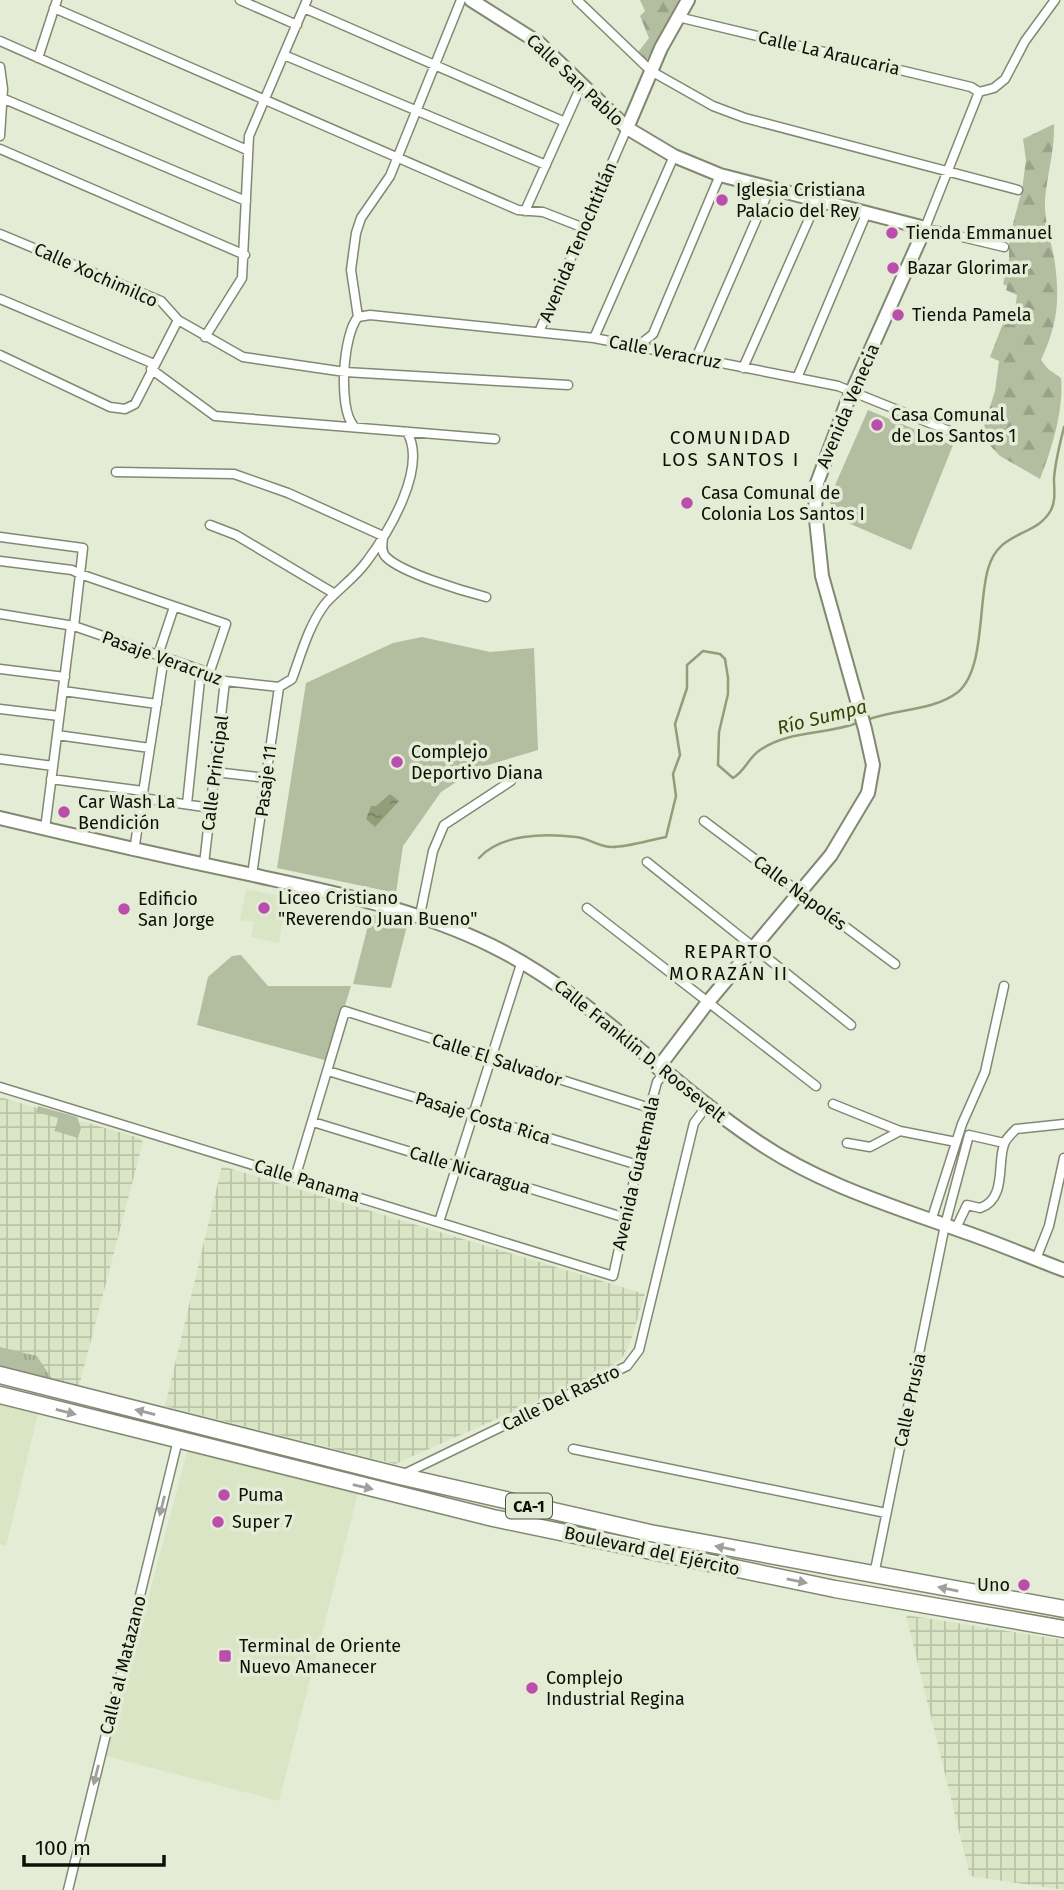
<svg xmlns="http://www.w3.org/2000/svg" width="1064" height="1890" font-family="'Fira Sans',sans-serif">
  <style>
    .built { fill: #dae5c6 }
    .industrial { fill: url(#industrial-grid) }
    .grass { fill: url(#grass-tufts) }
    .forest { fill: url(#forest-firs) }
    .green { fill: #b3bda0 }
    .water { fill: url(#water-ripples) }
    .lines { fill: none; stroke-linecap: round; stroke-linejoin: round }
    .stream { stroke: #929e7a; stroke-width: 2.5 }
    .street-casing { stroke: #818973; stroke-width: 11 }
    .secondary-casing { stroke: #818973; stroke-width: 16 }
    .highway-casing { stroke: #818973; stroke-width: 19 }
    .street { stroke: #fff; stroke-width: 8 }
    .secondary { stroke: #fff; stroke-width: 12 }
    .highway { stroke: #fff; stroke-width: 16 }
    .oneway { fill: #9f9f9c }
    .poi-dot { fill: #bb4dac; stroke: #e4ecd5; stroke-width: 2.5 }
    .labels { text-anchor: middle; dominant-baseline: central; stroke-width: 7; stroke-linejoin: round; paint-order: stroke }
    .shield { fill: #e4ecd5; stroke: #4e5246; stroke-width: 2 }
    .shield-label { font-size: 16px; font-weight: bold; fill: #0e1008 }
    .street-label { font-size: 18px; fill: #0e1008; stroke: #e4ecd5 }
    .poi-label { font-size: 18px; fill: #0e1008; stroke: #e4ecd5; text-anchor: start }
    .neighbourhood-label { font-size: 19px; letter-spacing: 2px; fill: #0e1008; stroke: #e4ecd5 }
    .water-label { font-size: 19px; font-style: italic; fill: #344205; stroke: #e4ecd5 }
  </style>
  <defs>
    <pattern id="industrial-grid" width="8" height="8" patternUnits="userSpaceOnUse" patternTransform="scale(1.75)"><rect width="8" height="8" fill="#dae5c6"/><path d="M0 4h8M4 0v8" fill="none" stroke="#bac3a9"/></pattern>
    <pattern id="grass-tufts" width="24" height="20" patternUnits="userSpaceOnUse" patternTransform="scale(1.75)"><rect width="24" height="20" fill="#b3bda0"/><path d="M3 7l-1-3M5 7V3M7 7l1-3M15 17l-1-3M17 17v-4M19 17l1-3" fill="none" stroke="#99a188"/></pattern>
    <pattern id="forest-firs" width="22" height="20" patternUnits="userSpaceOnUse" patternTransform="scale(1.75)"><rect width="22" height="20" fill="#b3bda0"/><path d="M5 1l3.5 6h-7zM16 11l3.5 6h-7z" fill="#99a188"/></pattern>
    <pattern id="water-ripples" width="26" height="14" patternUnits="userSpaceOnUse" patternTransform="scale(1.75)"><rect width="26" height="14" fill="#929e7a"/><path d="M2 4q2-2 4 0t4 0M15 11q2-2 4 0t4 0" fill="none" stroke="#767f62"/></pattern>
  </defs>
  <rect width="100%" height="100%" fill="#e4ecd5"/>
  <!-- built -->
  <path class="built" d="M246 889 287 897 279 943 251 937 254 922 240 920Z
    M0 1400 39 1410 6 1546 0 1544Z
    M188 1449 358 1493 279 1801 106 1756Z"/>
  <!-- industrial -->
  <path class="industrial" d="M0 1097 139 1138 143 1142 79 1386 0 1366Z
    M222 1166 645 1294 630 1343 622 1358 607 1370 395 1464 165 1406Z
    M906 1615 1064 1640V1890L970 1876Z"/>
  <!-- grass -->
  <path class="grass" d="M38 1106 77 1117 81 1128 78 1138 55 1131 58 1118 36 1112Z
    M0 1347 37 1356 52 1379 0 1366Z"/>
  <!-- forest -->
  <path class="forest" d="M640 0H679L645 63 636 55 649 38 640 16 645 11Z
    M1054 124C1055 150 1047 174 1045 200 1044 223 1052 242 1055 264 1060 302 1057 325 1041 360L1048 369 1061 378C1064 409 1052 449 1040 479L1000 456 981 436 995 391 999 361 990 357 1005 318 1015 309 1017 295 1006 290 1007 286 1003 284 1009 261V239L1022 190 1026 160 1023 139Z"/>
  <!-- green -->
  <path class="green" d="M868 410 953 445 911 550 834 517 829 499Z
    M422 637 490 652 534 648 538 750 478 768 441 792 403 846 396 893 277 868 306 683 393 643Z
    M371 914 407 926 391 988 353 984Z
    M241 955 268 986H351L328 1061 197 1025 208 977 232 956Z"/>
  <!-- water -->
  <path class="water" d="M390 794 399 801 375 827 366 819 371 806H376Z"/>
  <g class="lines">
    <!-- stream -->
    <path class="stream" d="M867 720C895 709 934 711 958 692 985 669 978 603 988 569 999 529 1036 538 1051 510 1056 500 1054 490 1054 479 1055 462 1060 443 1064 427
      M479 858C500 834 545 833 576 837 589 838 598 847 612 847 629 847 649 840 666 837L676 796 673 774 680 755 675 724 687 688V665L703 651 720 654 725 659 728 678V694L719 732 718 765 733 778C746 770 748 758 760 750 789 730 826 735 857 723"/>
    <!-- street casing -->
    <g class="street-casing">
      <path id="street" d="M240 0 297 25
        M577 0 651 71 713 106 745 118 1018 190
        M54 8 518 210 543 212 584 228
        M304 8 565 122
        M678 17 971 87 979 92
        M0 41 247 150
        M284 55 546 165
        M38 58 57 0
        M0 67 3 89 0 136
        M2 98 246 201
        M0 149 245 255
        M525 211 582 84
        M0 234 161 301 178 320 243 357 345 372 568 385
        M1004 247 925 228 979 92 994 88 1005 79 1025 41 1055 0
        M0 299 154 364
        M358 317 370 315 594 338 838 386 962 436
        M358 317 351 270 356 233 361 218 390 176 461 0
        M539 332 627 128
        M205 337 242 278 249 136 307 0
        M594 338 674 156
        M638 346 653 334 720 175
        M0 355 110 407 125 409 135 404 178 320
        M696 358 770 188
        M743 368 817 201
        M151 369 215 416 495 439
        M797 378 867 212
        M353 425C338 407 343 334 358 317
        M116 472 234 474 288 493 383 536C383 543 380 551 386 557 402 573 463 591 486 597
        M210 525 236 535 335 594
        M0 537 83 548 80 574 226 624 209 674
        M0 561 72 570 80 574 74 626
        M0 614 74 626 201 670 225 681 279 687 292 679C301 654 309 625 325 604 338 589 355 578 367 561 388 533 428 468 407 432
        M158 655 174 607
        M0 669 65 677
        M63 691 157 704
        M0 709 59 716
        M57 735 150 748
        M0 759 53 766
        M215 772 266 778
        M51 779 143 791
        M142 798 211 808
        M187 804 201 670
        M704 821 895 964
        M45 829 71 626
        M134 851 164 657
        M647 862 851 1025
        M204 864 225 681
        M252 875 279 687
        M587 908 816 1086
        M420 915 433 851 444 825 511 781
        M328 1071 638 1165
        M0 1087 613 1276 650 1108 657 1082 664 1073
        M833 1104 900 1131
        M313 1122 626 1218
        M847 1143 870 1147 900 1131 956 1142
        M295 1178 345 1011 650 1108
        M931 1221 962 1124 985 1072 1004 986
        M439 1222 522 961
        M956 1228 967 1205 980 1208C1008 1199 996 1160 1005 1142 1007 1138 1012 1133 1016 1129L1064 1124
        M1036 1259 1049 1226 1064 1158
        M573 1449 886 1513
        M404 1474 627 1366 639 1350 694 1123 706 1107
        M874 1575 945 1225 969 1135 1004 1143
        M68 1890 178 1440"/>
    </g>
    <!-- secondary casing -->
    <g class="secondary-casing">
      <path id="secondary" d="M471 0 539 43 627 128 674 156 720 175 925 228 846 405 817 483 815 510 822 576 865 729 873 765 868 793 831 855 708 1002 658 1068
        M627 128 661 48 688 0
        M0 818C84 838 168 857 253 875 334 893 414 908 490 945 589 993 664 1079 755 1140 817 1183 889 1205 959 1230 995 1242 1029 1257 1064 1270"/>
    </g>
    <!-- highway casing -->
    <g class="highway-casing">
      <path id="highway" d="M0 1375 400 1476 650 1533 1064 1609
        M0 1395 493 1518 835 1589 1064 1629"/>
    </g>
    <!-- street -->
    <use href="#street" class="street"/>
    <!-- secondary -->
    <use href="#secondary" class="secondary"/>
    <!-- highway -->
    <use href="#highway" class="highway"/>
  </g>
  <!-- one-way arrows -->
  <defs><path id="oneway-solid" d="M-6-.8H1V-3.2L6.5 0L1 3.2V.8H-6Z" transform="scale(1.75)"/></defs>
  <g class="oneway">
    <use href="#oneway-solid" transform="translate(66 1412) rotate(14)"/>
    <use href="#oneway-solid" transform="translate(145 1412) rotate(-166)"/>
    <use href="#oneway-solid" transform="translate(363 1487) rotate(13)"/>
    <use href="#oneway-solid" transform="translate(162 1506) rotate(104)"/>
    <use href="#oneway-solid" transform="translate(725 1548) rotate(-169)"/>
    <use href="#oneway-solid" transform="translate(797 1581) rotate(11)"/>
    <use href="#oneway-solid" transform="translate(948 1589) rotate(-169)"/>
    <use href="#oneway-solid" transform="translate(96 1775) rotate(104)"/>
  </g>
  <!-- markers -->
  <g class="poi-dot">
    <circle cx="722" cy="200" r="7"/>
    <circle cx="892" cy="233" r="7"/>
    <circle cx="893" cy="268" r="7"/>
    <circle cx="898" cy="315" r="7"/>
    <circle cx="877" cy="425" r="7"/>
    <circle cx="687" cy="503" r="7"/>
    <circle cx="397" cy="762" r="7"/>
    <circle cx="64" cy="812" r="7"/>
    <circle cx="264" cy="908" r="7"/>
    <circle cx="124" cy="909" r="7"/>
    <circle cx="224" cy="1495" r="7"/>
    <circle cx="218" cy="1522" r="7"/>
    <circle cx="1024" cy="1585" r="7"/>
    <rect x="218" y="1649" width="14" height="14" rx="3.5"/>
    <circle cx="532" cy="1688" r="7"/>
  </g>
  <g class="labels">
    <!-- shield labels -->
    <rect class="shield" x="506" y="1493.5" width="46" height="25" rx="5"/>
    <g class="shield-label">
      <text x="529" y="1506">CA-1</text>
    </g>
    <!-- street labels -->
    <g class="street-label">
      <text transform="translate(829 53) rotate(13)">Calle La Araucaria</text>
      <text transform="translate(575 80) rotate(43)">Calle San Pablo</text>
      <text transform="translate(578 242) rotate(-67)">Avenida Tenochtitlán</text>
      <text transform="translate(96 275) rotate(24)">Calle Xochimilco</text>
      <text transform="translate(665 352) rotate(11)">Calle Veracruz</text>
      <text transform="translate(848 406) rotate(-67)">Avenida Venecia</text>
      <text transform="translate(162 658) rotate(20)">Pasaje Veracruz</text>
      <text transform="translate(215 773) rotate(-83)">Calle Principal</text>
      <text transform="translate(266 781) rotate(-83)">Pasaje 11</text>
      <text transform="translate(800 893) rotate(37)">Calle Napolés</text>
      <text transform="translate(640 1051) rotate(39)">Calle Franklin D. Roosevelt</text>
      <text transform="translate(497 1060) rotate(18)">Calle El Salvador</text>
      <text transform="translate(483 1118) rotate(17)">Pasaje Costa Rica</text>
      <text transform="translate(470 1170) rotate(17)">Calle Nicaragua</text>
      <text transform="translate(636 1173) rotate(-77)">Avenida Guatemala</text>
      <text transform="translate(307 1181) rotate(17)">Calle Panama</text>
      <text transform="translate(561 1398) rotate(-26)">Calle Del Rastro</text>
      <text transform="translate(910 1400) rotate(-78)">Calle Prusia</text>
      <text transform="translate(652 1551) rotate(12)">Boulevard del Ejército</text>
      <text transform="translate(123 1665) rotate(-76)">Calle al Matazano</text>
    </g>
    <!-- poi labels -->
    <g class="poi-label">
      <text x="736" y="190">Iglesia Cristiana<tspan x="736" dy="21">Palacio del Rey</tspan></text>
      <text x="906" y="233">Tienda Emmanuel</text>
      <text x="907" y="268">Bazar Glorimar</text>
      <text x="912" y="315">Tienda Pamela</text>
      <text x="891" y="415">Casa Comunal<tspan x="891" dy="21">de Los Santos 1</tspan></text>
      <text x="701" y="493">Casa Comunal de<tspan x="701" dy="21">Colonia Los Santos I</tspan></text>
      <text x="411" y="752">Complejo<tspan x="411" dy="21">Deportivo Diana</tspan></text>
      <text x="78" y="802">Car Wash La<tspan x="78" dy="21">Bendición</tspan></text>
      <text x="278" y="898">Liceo Cristiano<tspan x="278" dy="21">"Reverendo Juan Bueno"</tspan></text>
      <text x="138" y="899">Edificio<tspan x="138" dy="21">San Jorge</tspan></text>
      <text x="238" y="1495">Puma</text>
      <text x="232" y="1522">Super 7</text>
      <text x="1010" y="1585" text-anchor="end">Uno</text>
      <text x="239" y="1646">Terminal de Oriente<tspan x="239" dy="21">Nuevo Amanecer</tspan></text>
      <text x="546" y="1678">Complejo<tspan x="546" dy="21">Industrial Regina</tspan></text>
    </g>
    <!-- neighbourhood labels -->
    <g class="neighbourhood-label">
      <text x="731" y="437">COMUNIDAD<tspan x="731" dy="22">LOS SANTOS I</tspan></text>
      <text x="729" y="951">REPARTO<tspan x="729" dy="22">MORAZÁN II</tspan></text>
    </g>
    <!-- water labels -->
    <g class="water-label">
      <text transform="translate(822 717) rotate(-14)">Río Sumpa</text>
    </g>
  </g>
  <!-- scale -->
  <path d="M24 1855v10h140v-10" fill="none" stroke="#0e1008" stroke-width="3.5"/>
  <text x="35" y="1855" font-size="21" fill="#0e1008" stroke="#e4ecd5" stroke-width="5" paint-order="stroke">100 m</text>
</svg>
